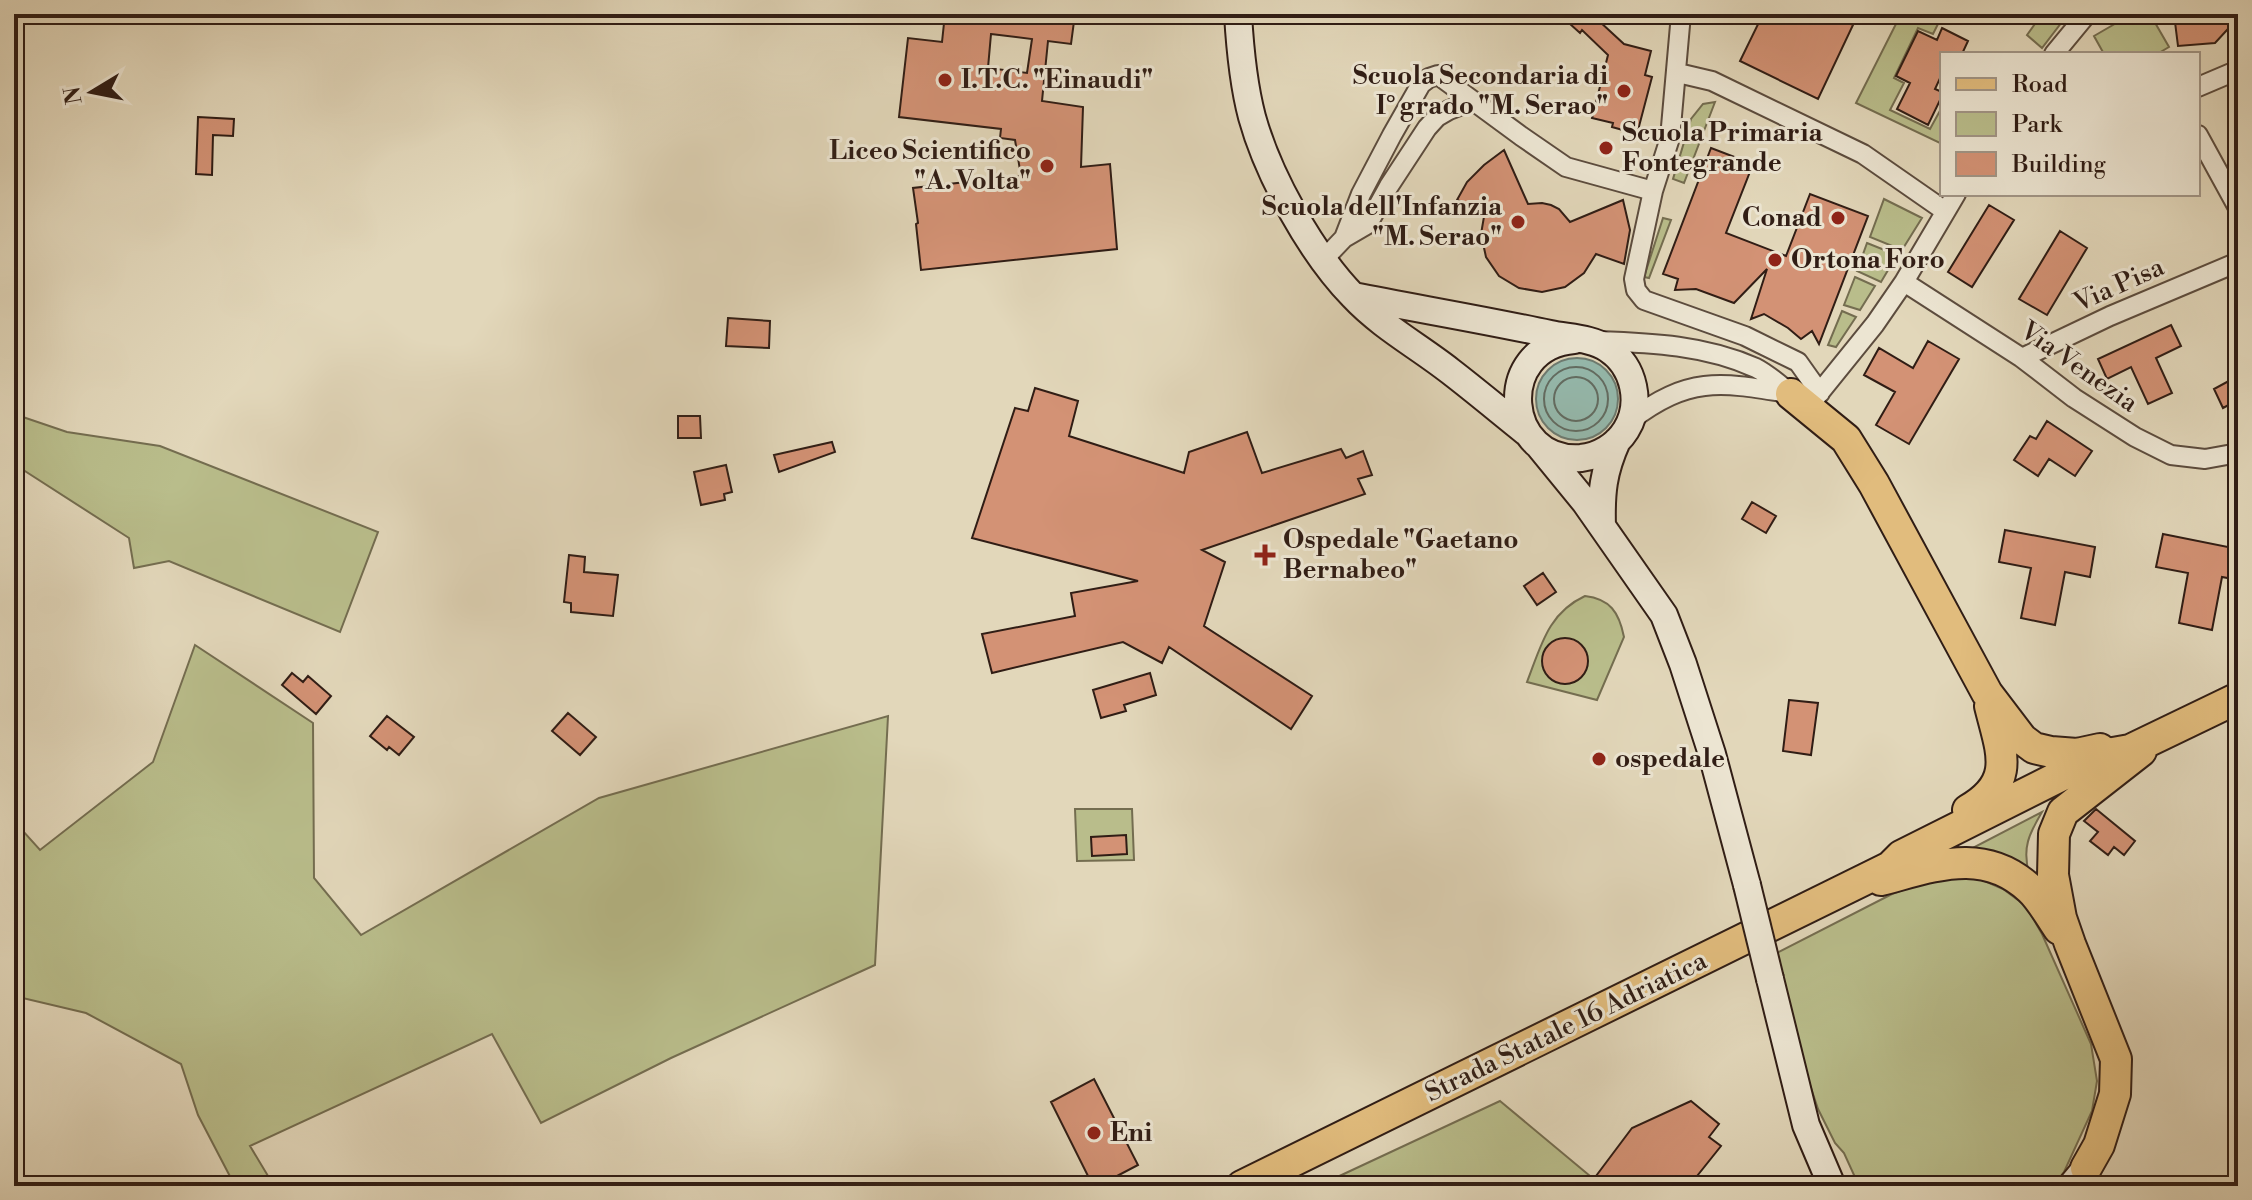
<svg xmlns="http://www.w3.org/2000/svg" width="2252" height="1200" font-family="'Libre Bodoni',serif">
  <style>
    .green { fill: #b9bd8b; stroke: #746d50; stroke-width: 2 }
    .water { fill: #95baae; stroke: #6d7b71; stroke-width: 2 }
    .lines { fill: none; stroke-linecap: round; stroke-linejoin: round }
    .shore { stroke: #626c62; stroke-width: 2 }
    .building { fill: #d39275; stroke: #301d15; stroke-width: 2; fill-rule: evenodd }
    .street-casing { stroke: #5c4c3e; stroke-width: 22 }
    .secondary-casing { stroke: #301d15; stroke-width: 30 }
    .primary-casing { stroke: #301d15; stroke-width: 34 }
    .street { stroke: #ece5d2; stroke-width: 18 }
    .secondary { stroke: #ece5d2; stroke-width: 26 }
    .primary { stroke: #e1bc7d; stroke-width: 30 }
    .secondary-bridge-casing { stroke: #301d15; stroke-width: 30; stroke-linecap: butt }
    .secondary-bridge { stroke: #ece5d2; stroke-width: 26 }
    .poi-dot { fill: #8f2418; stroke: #ece5d2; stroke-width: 3 }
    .labels { text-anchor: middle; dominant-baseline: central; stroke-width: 6; stroke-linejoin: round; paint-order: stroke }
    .poi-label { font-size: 26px; font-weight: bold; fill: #301d15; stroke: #ece5d2; text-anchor: start }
    .street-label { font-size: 26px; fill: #301d15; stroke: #ece5d2 }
  </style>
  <rect width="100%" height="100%" fill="#e2d7ba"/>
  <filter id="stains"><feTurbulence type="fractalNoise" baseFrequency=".0025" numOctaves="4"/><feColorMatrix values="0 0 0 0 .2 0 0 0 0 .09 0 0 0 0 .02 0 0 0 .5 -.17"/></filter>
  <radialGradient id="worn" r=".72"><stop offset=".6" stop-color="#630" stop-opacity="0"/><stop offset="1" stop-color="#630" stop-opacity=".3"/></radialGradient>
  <!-- green -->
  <path class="green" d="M1256 14H1366L1364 18H1256Z
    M1901 14H1924L1939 22 1933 34 1918 28 1894 78 1904 83 1890 110 1930 129 1942 107V144L1856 103Z
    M2042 14H2068L2042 48 2027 35Z
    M2132 14H2150L2169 47 2157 54H2104L2094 36Z
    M1715 102 1684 183 1673 179 1691 119 1703 104Z
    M1884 199 1922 218 1902 250 1870 237Z
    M1663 218 1671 220 1649 278 1644 277Z
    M1867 243 1897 255 1881 282 1857 271Z
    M1855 277 1875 286 1860 310 1844 305Z
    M1842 311 1856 317 1836 347 1828 345Z
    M14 414 67 432 160 446 378 532 340 632 169 561 134 568 129 538 14 464Z
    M1585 596C1610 599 1619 612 1624 637L1597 700 1527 682C1541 646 1548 613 1585 596Z
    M195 645 313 723 314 878 361 935 599 798 888 716 875 965 671 1058 541 1123 492 1034 250 1146 274 1186H235L198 1115 181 1064 86 1013 14 996V821L40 850 153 762Z
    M1075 809H1132L1134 860 1077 861Z
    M2042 812C2029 834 2022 848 2029 873L1963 853Z
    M1942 876H1973L2003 889 2026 906 2042 934 2091 1044 2097 1081 2092 1111 2064 1172 2053 1186H1859L1844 1153 1835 1143 1818 1109 1802 1061 1777 953 1892 894Z
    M1500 1101 1602 1186H1318Z"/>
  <!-- water -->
  <path class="water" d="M1536 399a41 41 0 1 1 82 0a41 41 0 1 1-82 0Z"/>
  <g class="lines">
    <!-- shore -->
    <path class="shore" d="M1544 399a32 32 0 1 1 64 0a32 32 0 1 1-64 0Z
      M1554 399a22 22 0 1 1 44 0a22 22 0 1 1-44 0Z"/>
  </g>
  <!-- building -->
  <path class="building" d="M945 14H1075L1071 44 1048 41 1042 101 1083 107 1081 167 1110 164 1117 249 921 270 916 224 918 223 913 188 1021 176 1015 140 1000 138 1001 129 899 117 908 38 942 42ZM991 34 1032 39 1027 73 988 68Z
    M1559 14H1606L1599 21 1624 44 1651 51 1645 75 1652 77 1637 134 1612 127 1613 123 1592 118 1608 55 1582 30 1580 33Z
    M1763 14H1830L1853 25 1818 99 1740 61Z
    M2174 14H2238V18L2215 43 2178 46Z
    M1942 28 1968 41 1962 54H1942V74L1935 89 1942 92V96L1928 125 1897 109 1910 83 1896 76 1918 31 1937 40Z
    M198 117 234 119 233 136 213 135 212 175 196 174Z
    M1711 148 1753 164 1726 233 1786 256 1810 194 1868 216 1819 344 1812 331 1801 339 1788 328 1764 314 1751 319 1767 269 1734 303 1696 289 1675 290 1678 279 1663 274Z
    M1504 150 1528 204 1542 203 1551 205 1559 209 1570 222 1623 200 1630 230 1624 264 1596 254 1584 273 1565 287 1542 292 1519 288 1499 276 1486 257 1481 234 1485 211 1457 200 1467 182 1484 165Z
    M1989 205 2014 220 1972 287 1948 272Z
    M2060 231 2087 248 2047 315 2019 299Z
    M728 318 770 321 769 348 726 346Z
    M2171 325 2181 346 2156 358 2172 393 2148 404 2131 367 2107 379 2098 359Z
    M1928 341 1959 359 1909 444 1876 425 1895 392 1864 375 1879 348 1913 368Z
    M2238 376V400L2223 408 2214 389Z
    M1035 388 1078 401 1069 436 1184 473 1189 452 1247 432 1262 473 1341 449 1346 458 1363 451 1372 475 1358 479 1365 494 1202 550 1225 562 1204 626 1312 696 1291 729 1169 647 1162 663 1123 642 992 673 982 634 1075 616 1071 593 1138 581 972 538 1015 408 1028 411Z
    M678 416H700L701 438H678Z
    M2047 421 2092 451 2075 476 2049 459 2038 476 2014 460 2030 436 2036 439Z
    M832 442 835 452 779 472 774 455Z
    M726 465 732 492 724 494 725 500 701 505 694 472Z
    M1752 502 1776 516 1766 533 1742 519Z
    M2005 530 2095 547 2090 577 2065 572 2055 625 2021 618 2031 568 1999 562Z
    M2163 534 2238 549V580L2222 577 2212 630 2179 623 2188 573 2156 567Z
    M569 555 585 557 584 572 618 575 613 616 571 612V603L564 602Z
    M1543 573 1556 592 1537 605 1524 586Z
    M1542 661a23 23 0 1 1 46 0a23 23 0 1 1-46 0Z
    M292 673 303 682 308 676 331 696 316 714 282 685Z
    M1150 673 1156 695 1124 705 1126 711 1101 718 1093 690Z
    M1789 700 1818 703 1811 755 1783 751Z
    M568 713 596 737 580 755 552 731Z
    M387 716 414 737 399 755 389 747 387 750 370 736Z
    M2096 809 2135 841 2124 855 2114 847 2108 855 2090 841 2098 832 2084 821Z
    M1126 835 1127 854 1092 856 1091 837Z
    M1094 1079 1138 1165 1098 1186H1093L1051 1102Z
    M1691 1101 1719 1124 1709 1137 1721 1146 1689 1186H1608L1596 1176 1632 1128Z"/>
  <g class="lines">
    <!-- street casing -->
    <g class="street-casing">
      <path id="street" d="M1681 14 1670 138 1653 191 1634 279 1636 290 1644 300 1745 336 1798 362 1820 393
        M2054 54 2087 14
        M1678 73 1712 81 1863 154 1945 211
        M2198 87 2238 70
        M2198 135 2238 208
        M1344 238 1361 194 1392 135 1421 84 1429 78 1438 75 1521 136 1566 167 1653 191
        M1324 259 1344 238 1368 224 1389 186 1427 128 1437 117 1449 110 1472 101
        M1904 282 2022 358 2074 398 2135 437 2171 455 2205 459 2238 453
        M1598 341C1652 343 1705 345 1756 368 1768 374 1780 385 1791 394
        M2022 358 2110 316 2238 262
        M1812 402 1875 324 1904 282 1956 194
        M1631 420C1689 376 1720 382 1788 393"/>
    </g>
    <!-- secondary casing -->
    <g class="secondary-casing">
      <path id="secondary" d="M1238 14C1240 49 1243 83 1252 117 1268 175 1311 253 1353 296 1381 326 1418 346 1450 371 1476 391 1501 412 1526 432
        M1353 296C1419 309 1485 320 1550 334 1569 338 1592 338 1608 349 1635 367 1642 404 1626 430 1616 446 1599 456 1581 458 1504 464 1493 347 1574 340
        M1540 447 1585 502 1664 615 1683 664 1712 754 1747 885
        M1602 526C1601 493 1603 472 1617 441
        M1770 979 1806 1125 1832 1186
        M2071 1186 2086 1168"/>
    </g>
    <!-- primary casing -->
    <g class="primary-casing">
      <path id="primary" d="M1791 394 1846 439 1874 484 1987 693 2022 739 2034 748 2051 752 2077 754 2100 749
        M1968 810C2017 782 2001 751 1990 706
        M1881 880C1935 866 1984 846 2030 889 2041 899 2050 916 2059 929
        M2086 1168 2099 1145 2115 1094 2116 1059 2070 944 2061 918 2053 875 2054 834 2063 812 2141 751
        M1242 1186 1890 867 1901 856 2102 755 2130 750 2238 698"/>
    </g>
    <!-- street -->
    <use href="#street" class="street"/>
    <!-- secondary -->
    <use href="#secondary" class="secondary"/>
    <!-- primary -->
    <use href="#primary" class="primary"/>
    <!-- secondary-bridge casing -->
    <g class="secondary-bridge-casing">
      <path id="secondary-bridge" d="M1747 885 1770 979"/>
    </g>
    <!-- secondary-bridge -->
    <use href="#secondary-bridge" class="secondary-bridge"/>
  </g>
  <!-- markers -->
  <g class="poi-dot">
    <circle cx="945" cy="80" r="8"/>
    <circle cx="1624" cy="91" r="8"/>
    <circle cx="1606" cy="148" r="8"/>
    <circle cx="1047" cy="166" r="8"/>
    <circle cx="1838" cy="218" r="8"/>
    <circle cx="1518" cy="222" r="8"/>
    <circle cx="1775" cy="260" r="8"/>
    <path d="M1261 543h8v8h8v8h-8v8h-8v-8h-8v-8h8z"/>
    <circle cx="1599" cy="759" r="8"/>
    <circle cx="1094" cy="1133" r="8"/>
  </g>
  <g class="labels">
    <!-- poi labels -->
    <g class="poi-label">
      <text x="1608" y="76" text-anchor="end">Scuola Secondaria di<tspan x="1608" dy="30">I° grado "M. Serao"</tspan></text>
      <text x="961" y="80">I.T.C. "Einaudi"</text>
      <text x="1622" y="133">Scuola Primaria<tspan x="1622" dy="30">Fontegrande</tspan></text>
      <text x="1031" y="151" text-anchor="end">Liceo Scientifico<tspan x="1031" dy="30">"A. Volta"</tspan></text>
      <text x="1502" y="207" text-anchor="end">Scuola dell'Infanzia<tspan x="1502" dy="30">"M. Serao"</tspan></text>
      <text x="1822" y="218" text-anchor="end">Conad</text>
      <text x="1791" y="260">Ortona Foro</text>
      <text x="1283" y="540">Ospedale "Gaetano<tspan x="1283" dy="30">Bernabeo"</tspan></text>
      <text x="1615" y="759">ospedale</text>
      <text x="1110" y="1133">Eni</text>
    </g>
    <!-- street labels -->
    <g class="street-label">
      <text transform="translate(2119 285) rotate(-24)">Via Pisa</text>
      <text transform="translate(2079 367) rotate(35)">Via Venezia</text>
      <text transform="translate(1566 1027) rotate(-26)">Strada Statale 16 Adriatica</text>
    </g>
  </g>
  <!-- margin -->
  <rect width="2252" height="1200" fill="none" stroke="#e2d7ba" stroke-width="48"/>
  <rect x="16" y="16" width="2220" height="1168" fill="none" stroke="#301d15" stroke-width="4"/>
  <rect x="24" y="24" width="2204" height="1152" fill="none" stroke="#301d15" stroke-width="2"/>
  <!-- legend -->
  <rect x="1940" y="52" width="260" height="144" fill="#ece5d2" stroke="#a19586" stroke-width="2"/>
  <rect x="1956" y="78" width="40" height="12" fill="#e1bc7d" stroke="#a19586" stroke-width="2"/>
  <text x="2012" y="92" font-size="24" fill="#301d15">Road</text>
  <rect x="1956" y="112" width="40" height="24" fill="#b9bd8b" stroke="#a19586" stroke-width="2"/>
  <text x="2012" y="132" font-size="24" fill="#301d15">Park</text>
  <rect x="1956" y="152" width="40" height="24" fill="#d39275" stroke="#a19586" stroke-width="2"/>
  <text x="2012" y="172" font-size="24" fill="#301d15">Building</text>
  <!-- north arrow -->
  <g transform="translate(92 92) rotate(260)" stroke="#ece5d2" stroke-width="6" paint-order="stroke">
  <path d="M0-6L14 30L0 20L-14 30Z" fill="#301d15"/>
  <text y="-12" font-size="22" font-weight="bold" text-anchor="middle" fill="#301d15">N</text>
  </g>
  <rect width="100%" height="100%" filter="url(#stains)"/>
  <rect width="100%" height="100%" fill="url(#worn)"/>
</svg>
